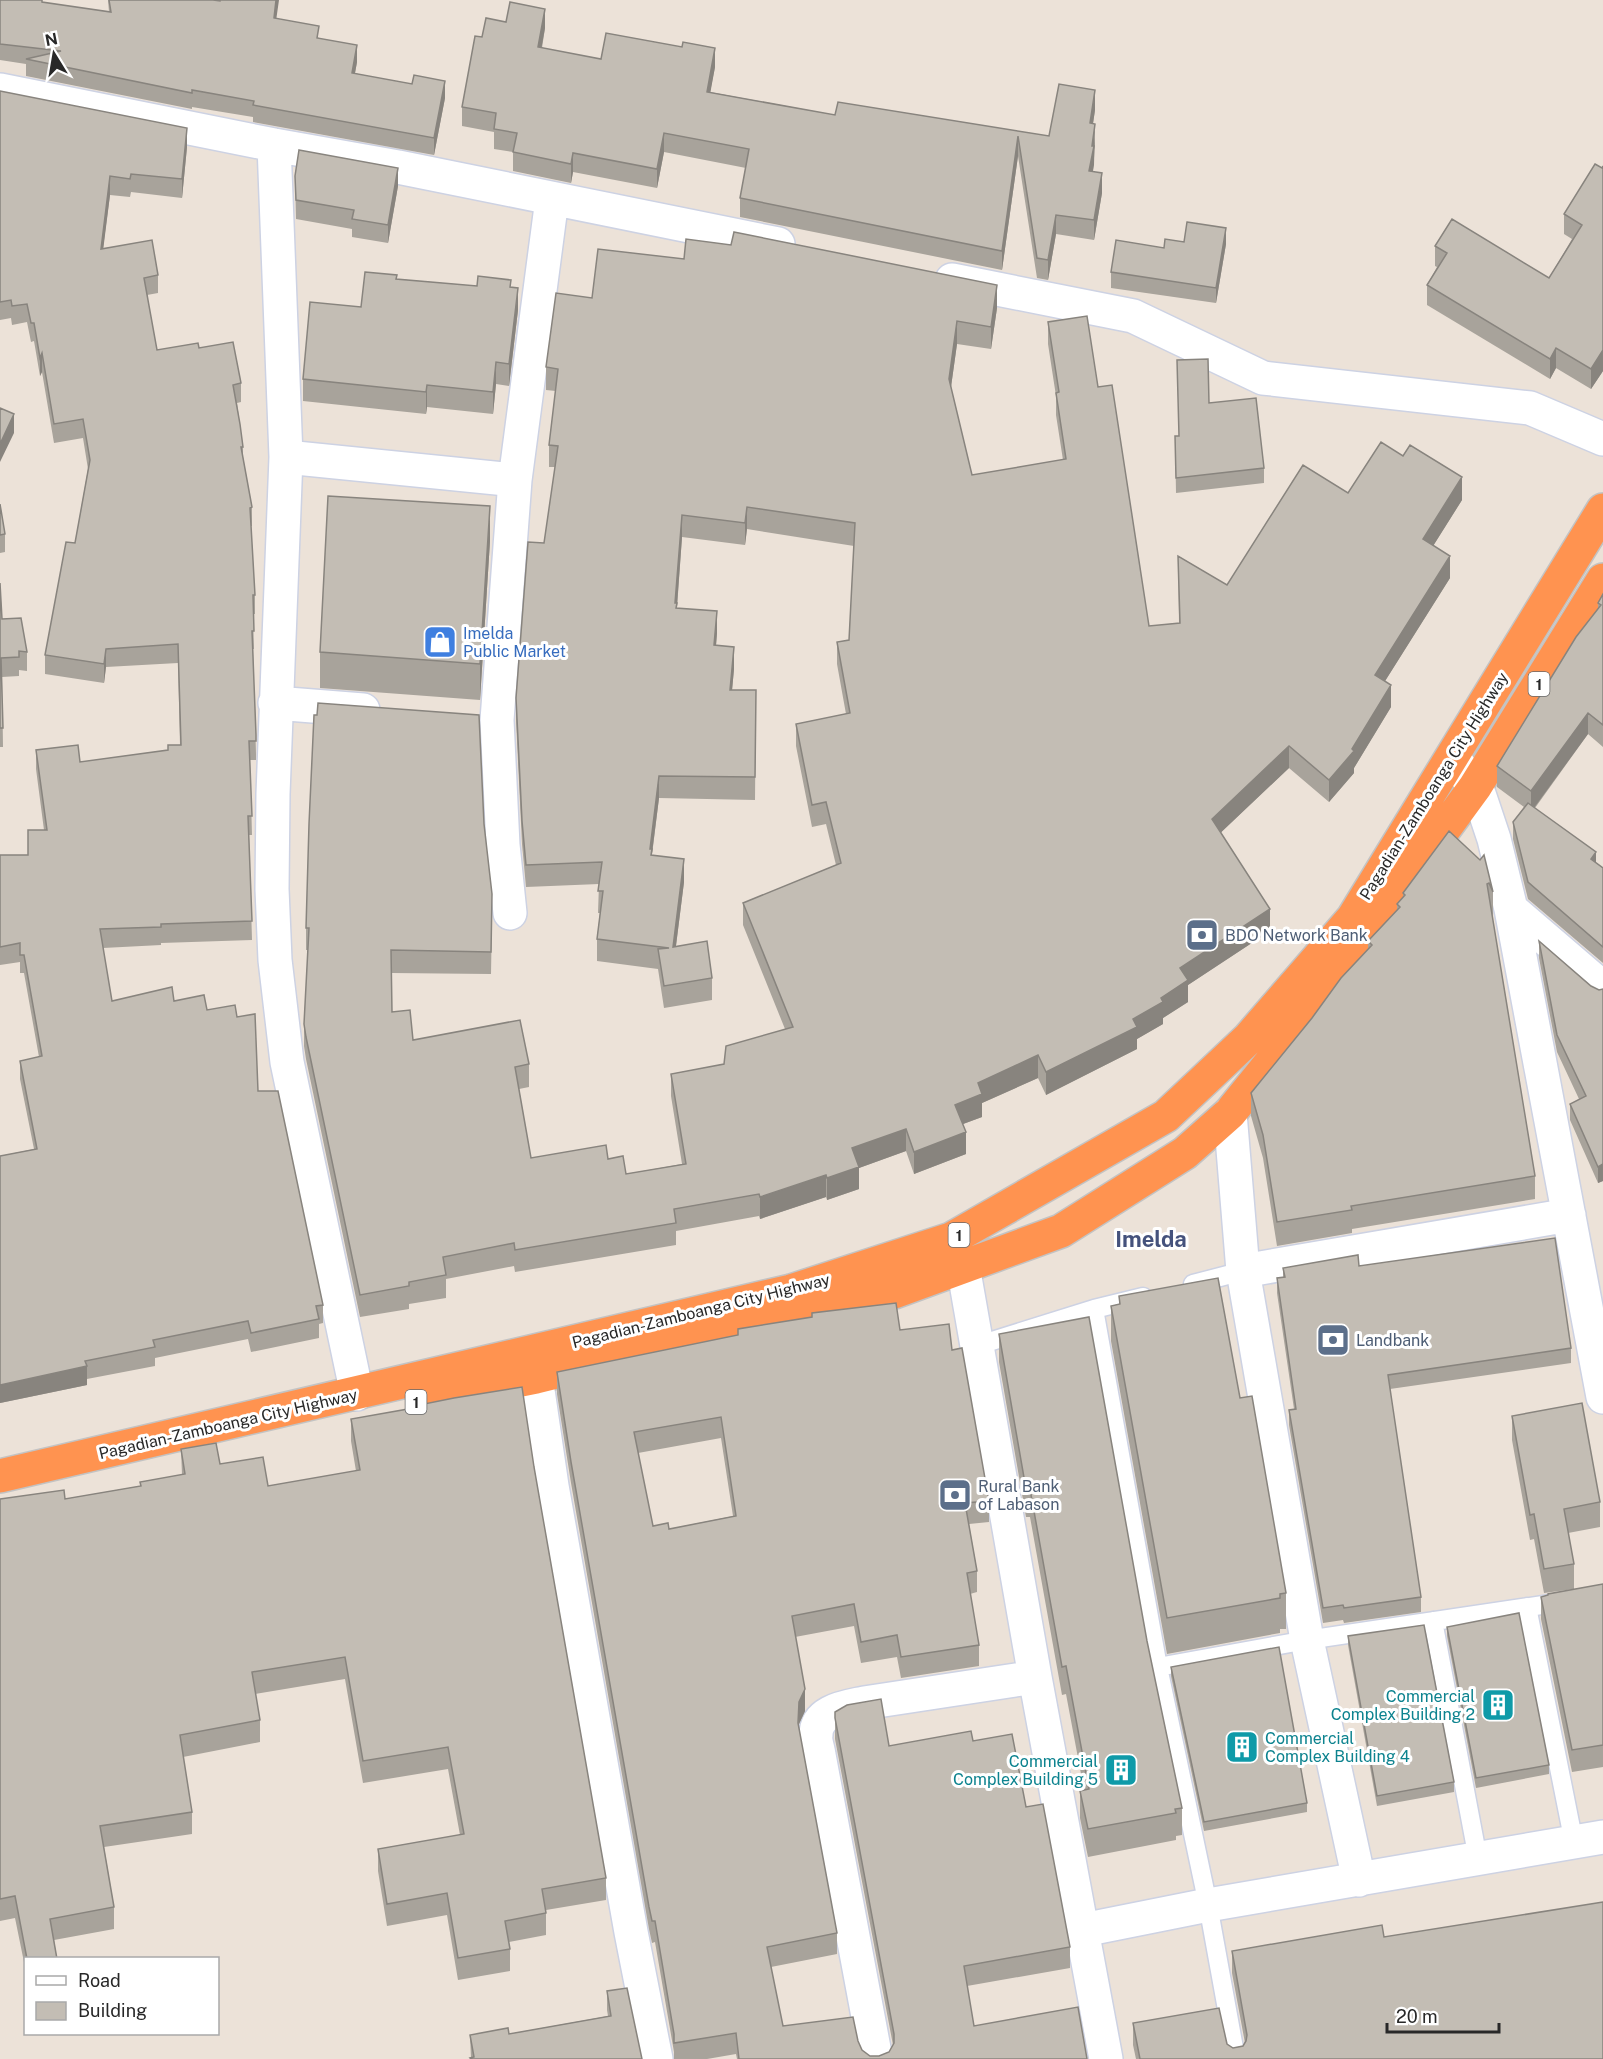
<svg xmlns="http://www.w3.org/2000/svg" width="1603" height="2059" font-family="'Public Sans',sans-serif">
  <style>
    .lines { fill: none; stroke-linecap: round; stroke-linejoin: round }
    .lane-casing { stroke: #cdd2e3; stroke-width: 21 }
    .street-casing { stroke: #cdd2e3; stroke-width: 36 }
    .highway-casing { stroke: #c3c3c3; stroke-width: 36 }
    .lane { stroke: #fff; stroke-width: 18 }
    .street { stroke: #fff; stroke-width: 33 }
    .highway { stroke: #ff9350; stroke-width: 33 }
    .wall { fill: #a8a39b; fill-rule: evenodd }
    .shaded-wall { fill: #88847e }
    .building { fill: #c3bdb4; stroke: #88847e; stroke-width: 1.5; fill-rule: evenodd }
    .labels { text-anchor: middle; dominant-baseline: central; stroke-width: 6; stroke-linejoin: round; paint-order: stroke }
    .shield { fill: #fff; stroke: #686868; stroke-width: 1.5 }
    .shield-label { font-size: 15px; font-weight: bold; fill: #282828 }
    .shop-label { font-size: 16px; fill: #366cbe; stroke: #fff; text-anchor: start }
    .street-label { font-size: 16px; fill: #282828; stroke: #fff }
    .service-label { font-size: 16px; fill: #4e5e75; stroke: #fff; text-anchor: start }
    .culture-label { font-size: 16px; fill: #0d838f; stroke: #fff; text-anchor: end }
    .district-label { font-size: 22px; font-weight: bold; fill: #45527c; stroke: #fff }
  </style>
  <rect width="100%" height="100%" fill="#ece2d8"/>
  <g class="lines">
    <!-- lane casing -->
    <g class="lane-casing">
      <path id="lane" d="M1193 1284 1243 1271
        M1094 1309 1158 1667 1208 1905 1236 2059
        M976 1346 1094 1309 1143 1297
        M1527 1607 1574 1843
        M1433 1621 1478 1859
        M1158 1667 1307 1640 1603 1596"/>
    </g>
    <!-- street casing -->
    <g class="street-casing">
      <path id="street" d="M0 90 274 145 398 167 778 244
        M274 145 286 457
        M952 280 1133 316 1263 378 1530 408 1603 439
        M275 703 363 710
        M1453 757 1479 794 1494 839 1511 909 1603 1397
        M1511 909 1603 988
        M510 913 503 845 497 720 515 480 552 199
        M1230 1113 1243 1271 1307 1640 1359 1880
        M952 1242 963 1266 1035 1677 1106 2059
        M1243 1271 1569 1215
        M536 1377 552 1486 631 1932 656 2059
        M357 1394 287 1062 275 960 272 889 273 794 286 457 515 480
        M1083 1930 1208 1905 1603 1837
        M876 2059 819 1755C818 1748 815 1741 816 1735 816 1710 846 1707 864 1703L1035 1677"/>
    </g>
    <!-- highway casing -->
    <g class="highway-casing">
      <path id="highway" d="M438 1397 536 1377 714 1333 832 1310 894 1292 1061 1231 1185 1153 1230 1113 1297 1030 1475 787 1603 580
        M0 1476 791 1291 951 1239 1166 1116 1249 1038 1353 918 1603 510"/>
    </g>
    <!-- lane -->
    <use href="#lane" class="lane"/>
    <!-- street -->
    <use href="#street" class="street"/>
    <!-- highway -->
    <use href="#highway" class="highway"/>
  </g>
  <!-- wall -->
  <path class="wall" d="M0 0 42 2 109 12 108 0H213L276 18 319 38 357 62 355 73 445 98 434 155 253 122V117L192 107V109L26 76V64L0 60Z
    M545 28 542 48 601 59 715 67 710 92 835 115 1049 136 1095 110 1093 124 1095 144 1093 172 1102 193 1094 240 1056 234 1048 280 1037 278 1018 156 1002 270 740 217V198L746 168 664 152 657 188 573 172 571 183 513 171V152L494 149V132L462 126V107L482 37Z
    M0 91 187 147 182 198 131 192 130 197 110 195 103 248 158 275V293L147 295 157 350 199 348 241 383V402L237 403 243 447V457L252 507V526H251L255 595V614H253L254 649H253L256 754V760H250L252 835H249L252 940 161 943V945L103 948 112 1001H174L237 1017 258 1091 323 1305V1323L319 1324V1338L251 1352 248 1339 155 1358V1366L87 1379V1385L0 1403V1156L34 1149 20 1079V1061L39 1057 24 973H20V962L0 965V855H28V830H44L36 769V750L80 762 168 750 180 745 178 663 106 667 104 683 45 674V655L75 543 88 469 83 438 54 443 42 372 40 376 34 341 31 342 27 322 12 325 11 318 0 320Z
    M1603 166V371L1591 389 1556 368 1550 379 1427 305V285L1437 267 1435 266V246L1549 278 1572 239 1564 234V214Z
    M295 176 398 186 388 243 352 237V229L296 219Z
    M1184 242 1226 244 1216 303 1111 288V272L1164 248Z
    M397 279 477 286 511 287 518 310 509 386 496 384 493 414 427 407 426 414 303 401V379L361 307Z
    M592 298 997 308 991 349 957 344 951 387 972 475 1063 460 1056 415V396L1048 344V322L1098 387 1149 626 1179 623 1178 556 1227 585 1348 493 1462 500 1433 546 1450 578 1385 681 1391 707 1354 768V773L1329 802 1289 768 1221 832 1270 931 1188 985V1002L1163 1018V1024L1137 1039V1049L1046 1095 1038 1078 982 1103V1117L963 1124 966 1154 914 1174 906 1151 859 1168V1189L827 1200 826 1197 760 1219 759 1216 676 1231V1245L515 1272 514 1266 446 1279V1298L409 1304V1309L360 1317 306 1059 304 1046V1024L308 950H306V928L484 824 492 916 491 974 391 973 392 1012 413 1040 529 1064V1087L519 1089 531 1158 608 1159 626 1174 682 1164 671 1096V1074L724 1064 785 1029 743 925V903L836 865 826 824 812 827 796 746V724L846 714 837 664V642L849 640 854 546 747 529 745 545 682 537 677 608 717 633 716 646 734 669 732 690H756L755 800 659 798 652 855 684 882 676 946 712 978V1000L664 1008 658 969 597 961V939L600 913H598L599 884 526 887 522 844 516 720V698L544 543 555 467H549V445L556 391 546 390V367Z
    M1209 403 1264 468V483L1176 493 1175 436H1179Z
    M0 504 5 534V552L0 553Z
    M490 541 480 700 320 688V652Z
    M0 583 2 619 27 652V671L19 670V676L2 677 3 747H0Z
    M1603 594V747L1588 734 1535 808 1596 863 1603 868V963L1528 899 1513 839V822L1524 807 1497 787V766L1598 610V603Z
    M1480 860 1493 892V916L1492 914 1535 1176V1199L1352 1229V1233L1277 1246 1263 1158 1251 1116V1093L1368 949V941L1397 911V904L1403 897V893Z
    M1539 941 1591 986 1599 990 1603 989V1181L1598 1183 1570 1120V1104L1579 1099 1557 1052 1539 958Z
    M1359 1266 1571 1348V1363L1390 1389 1421 1597V1612L1344 1623 1343 1620 1323 1623 1289 1425V1410L1294 1409 1277 1293V1278L1283 1277V1268Z
    M1119 1296 1240 1398 1286 1593V1629H1280V1633L1167 1654 1111 1341V1306L1119 1304Z
    M738 1329 900 1330 952 1350 989 1501V1522L969 1524 977 1571V1592L970 1594 979 1645V1666L901 1678 897 1657 861 1663 854 1626 795 1637 805 1711 799 1724V1728L837 1933V1954L771 1967 783 2026 858 2041 862 2050 870 2056H879L889 2052 893 2045 835 1739V1718L889 1746 973 1741 1026 1807 1070 1947V1968L967 1986 974 2026 1087 2059H737L736 2054 707 2059H674V2052L655 1942 652 1943 649 1929 571 1483 557 1394V1372L738 1335ZM721 1438 733 1516 669 1529 653 1526 638 1453Z
    M999 1334 1147 1641 1182 1808V1835L1176 1836V1840L1088 1857 1080 1818V1791L1084 1790 1066 1694 1062 1695 1030 1517H1026L999 1362Z
    M1512 1416 1600 1502V1527L1568 1533 1574 1564V1589L1544 1593 1534 1539 1530 1540 1512 1440Z
    M351 1419 534 1467 606 1878V1900L546 1910V1935L509 1942 510 1949V1971L458 1980 447 1915 387 1926 378 1871V1849L460 1835 448 1769 363 1783 345 1679 255 1694 260 1720V1742L183 1757 192 1812V1834L104 1847 114 1907V1929L54 1940 57 1959H26V1972L15 1918 0 1921V1499H65L140 1486V1482L182 1475 181 1449 220 1464 268 1486 356 1471 351 1441Z
    M1603 1584V1767L1572 1772 1541 1619V1597Z
    M1447 1627 1549 1765V1774L1476 1788 1447 1636Z
    M1348 1636 1454 1782V1792L1377 1806 1348 1645Z
    M1171 1667 1307 1803V1812L1204 1831 1171 1676Z
    M1384 1937 1603 2059H1136L1133 2045V2023L1227 2044 1233 2048 1243 2046 1245 2043 1232 1973V1951Z
    M607 1991 642 2059 471 2058 470 2035 509 2034 608 2016 607 2010Z"/>
  <!-- shaded-wall -->
  <path class="shaded-wall" d="M276 0H279L274 35V18Z
    M545 9V28L538 67V47Z
    M357 45V62L352 89V73Z
    M715 48V67L707 111V92Z
    M445 81V98L434 155V138Z
    M1095 90V110L1090 143V123Z
    M1095 124 1094 165 1089 191V171Z
    M187 128V147L182 198V179Z
    M664 133V152L657 188V169Z
    M1018 136V156L1002 270V251Z
    M573 153V172L571 183V164Z
    M398 168V186L388 243V225Z
    M1102 173V193L1094 240V220Z
    M110 176V195L101 267V249Z
    M1056 215V234L1048 280V260Z
    M1226 228V244L1216 303V288Z
    M997 285V308L991 349V327Z
    M518 288V310L509 386V364Z
    M957 321V344L949 401V379Z
    M1556 348V368L1550 379V359Z
    M1603 350V371L1591 389V369Z
    M42 353V372L40 376V358Z
    M496 362V384L493 414V392Z
    M427 385V407L426 414V392Z
    M14 414V433L0 462V444Z
    M1462 477V500L1423 562V539Z
    M490 506V541L480 700V664Z
    M747 507V529L745 545V523Z
    M682 515V537L677 605 675 603Z
    M1450 556V578L1375 697V675Z
    M717 611V633L714 668V645Z
    M734 647V669L730 712V690Z
    M106 649V667L104 683V664Z
    M1391 685V707L1354 768V773L1329 802V780L1352 749Z
    M1588 713V734L1531 812V791Z
    M1289 746V768L1212 841V819Z
    M659 776V798L652 853V871L650 849Z
    M1596 852V868L1591 859Z
    M684 859V882L673 969V947Z
    M1270 909V931L1188 985V1002L1163 1018V1024L1137 1039V1049L1046 1095V1072L1133 1019 1161 998 1180 968Z
    M1038 1055V1078L982 1103V1117L955 1127V1105L978 1083Z
    M906 1129V1151L859 1168V1189L827 1200V1178L852 1148Z
    M966 1132V1154L914 1174V1152Z
    M1603 1164V1181L1598 1183V1167Z
    M826 1175V1197L760 1219V1197Z
    M87 1366V1385L0 1403V1385Z
    M805 1689V1711L799 1724 798 1745 799 1702Z"/>
  <!-- building -->
  <path class="building" d="M0 0H42V2L111 12 109 0H213L220 1V0H276L274 18 319 26 317 38 357 45 352 73 412 84 414 75 445 81 434 138 253 105 254 101 192 90V93L26 59 61 51 0 44Z
    M510 2 545 9 538 47 601 59 606 33 682 47 683 42 715 48 707 92 835 115 838 102 1049 136 1059 84 1095 90 1090 123 1095 124 1092 146H1094L1089 171 1102 173 1094 220 1056 215 1048 260 1037 258 1018 136 1002 251 740 198 749 149 664 133 657 169 573 153 571 164 513 152 517 133 494 129 496 113 462 107 475 36 482 37 486 18 506 22Z
    M0 91 187 128 182 179 131 174 130 179 110 176 101 249 152 240 158 275 144 278 157 350 198 343 199 348 233 342 241 383 233 385 240 424 243 447H241L252 507 250 508 255 595H253L254 631H252L256 735V741H249L252 816H248L252 921 161 924V927L100 929 112 1001 172 987 174 1001 204 995 207 1010 235 1005 237 1017 255 1014 258 1091H278L323 1305 316 1306 319 1319 251 1333 248 1321 153 1340 155 1347 85 1361 87 1366 0 1385V1156L37 1149 20 1061 42 1056 24 955H20V943L0 947V855H28V830H47L36 750 78 745 80 762 168 750V745H181L178 644 106 649 104 664 45 655 66 542 75 543 90 460 83 419 54 424 42 353 40 358 34 323H31L27 304 12 306 11 300 0 302Z
    M299 150 398 168 388 225 352 219 354 210 296 200 295 176Z
    M1595 164 1602 168 1603 166V350L1591 369 1556 348 1550 359 1427 285 1447 253 1435 246 1452 219 1549 278 1582 225 1564 214Z
    M1187 222 1226 228 1216 288 1111 272 1116 240 1164 248 1165 239 1184 242Z
    M734 232 997 285 991 327 957 321 949 379 972 475 1066 459 1056 393 1059 392 1048 322 1087 316 1098 387 1112 385 1149 626 1180 623 1178 556 1227 585 1303 465 1348 493 1381 442 1403 456 1410 445 1462 477 1423 539 1450 556 1375 675 1391 685 1352 749 1354 751 1329 780 1289 746 1212 819 1270 909 1180 968 1188 980 1161 998 1163 1002 1133 1019 1137 1027 1046 1072 1038 1055 978 1083 982 1094 955 1105 966 1132 914 1152 906 1129 852 1148 859 1167 827 1178 826 1175 760 1197 759 1194 674 1209 676 1223 515 1250 514 1243 443 1257 446 1275 409 1282V1286L360 1295 306 1037 304 1024 309 928H306L309 824 314 715H317L318 703 479 715 484 824 492 894 491 952 391 950 392 1012 410 1010 413 1040 520 1020 529 1064 515 1067 531 1158 606 1145 608 1159 623 1156 626 1174 686 1164 671 1074 724 1064 726 1046 793 1027 743 903 841 863 826 802 812 805 796 724 850 713 837 642 849 640 855 523 747 507 745 523 682 515 675 603H677L676 608 717 611 714 645 734 647 730 690H756L755 777 659 776 650 849H652L651 855 684 859 673 947 707 941 712 978 664 986 658 949 669 948 597 939 603 891H598L602 862 526 865 522 821 516 698 528 542 544 543 558 446 549 445 558 369 546 367 556 293 592 298 598 249 684 259 686 239 731 245Z
    M365 272 397 275 396 279 477 286 478 276 511 280 510 287 518 288 509 364 496 362 493 392 427 385 426 392 303 379 310 302 361 307Z
    M1208 359 1209 403 1256 398 1264 468 1176 478 1175 436H1179L1177 360Z
    M0 408 14 414 0 444Z
    M328 496 490 506 480 664 320 652Z
    M0 504 5 534 0 535Z
    M0 583 2 619 21 618 27 652 19 651V657L1 658 3 728H0Z
    M1603 594V725L1588 713 1531 791 1497 766 1576 637 1601 605 1598 603Z
    M1528 803 1596 852 1591 859 1603 868V947L1528 882 1513 822Z
    M1449 831 1480 860 1484 855 1493 892 1489 883 1487 884 1535 1176 1351 1206 1352 1210 1277 1222 1263 1135 1251 1093 1312 1018 1341 978 1372 945 1368 941 1400 907 1397 904 1405 895 1403 893Z
    M1539 941 1591 986 1599 990 1603 989V1164L1598 1167 1570 1104 1586 1096 1557 1035Z
    M1555 1238 1571 1348 1388 1375 1421 1597 1344 1608 1343 1605 1323 1608 1289 1410 1296 1409 1277 1278 1285 1277 1283 1268 1358 1255 1359 1266Z
    M1218 1278 1240 1398 1252 1396 1286 1593 1280 1594V1598L1167 1618 1111 1306 1120 1304 1119 1296Z
    M896 1303 900 1330 949 1324 952 1350 962 1348 989 1501 965 1503 977 1571 967 1573 979 1645 901 1657 897 1635 861 1642 854 1604 792 1616 805 1689 799 1702 798 1723 837 1933 767 1947 783 2026 853 2017 858 2041 862 2050 870 2056H879L889 2052 894 2043V2034L835 1718V1712L847 1705 881 1699 889 1746 971 1731 973 1741 1012 1734 1026 1807 1043 1804 1070 1947 964 1966 974 2026 1078 2007 1087 2059H739L736 2033 674 2043V2034L655 1921H652L649 1907 571 1462 557 1372 738 1335V1329L812 1317V1313ZM721 1417 736 1516 669 1529 668 1523 653 1526 634 1432Z
    M1089 1317 1147 1641 1182 1808 1175 1809 1176 1813 1088 1829 1080 1791 1089 1789 1066 1666 1062 1667 1030 1489H1026L999 1334Z
    M522 1387 534 1467 606 1878 542 1889 546 1913 505 1921 510 1949 458 1958 447 1893 387 1904 378 1849 464 1834 448 1747 363 1761 345 1657 252 1672 260 1720 180 1735 192 1812 100 1826 114 1907 50 1919 57 1959H27L15 1896 0 1899V1499L64 1490 65 1499 141 1486 140 1482 185 1474 181 1449 216 1443 220 1464 263 1457 268 1486 360 1470 351 1419 419 1407V1405L454 1398Z
    M1582 1403 1600 1502 1564 1509 1574 1564 1544 1569 1534 1514 1530 1515 1512 1416Z
    M1603 1584V1745L1572 1750 1541 1597 1548 1595V1594Z
    M1519 1613 1549 1765 1476 1778 1447 1627Z
    M1424 1625 1454 1782 1377 1796 1348 1636Z
    M1279 1647 1307 1803 1204 1822 1171 1667Z
    M1603 1902V2059H1140L1133 2023 1219 2008 1227 2044 1233 2048 1243 2046 1246 2041 1247 2035 1232 1951 1382 1925 1384 1937Z
    M627 1988 642 2059H471L470 2058 474 2057 470 2035 508 2028 509 2034 611 2016 607 1991Z"/>
  <!-- icons -->
  <defs>
    <g id="shop-square" transform="scale(1.725)"><rect x="-9" y="-9" width="18" height="18" rx="4" fill="#3f7fe0" stroke="#fff"/><path d="M-5-2.5h2.3a2.7 3.5 0 0 1 5.4 0H5L5.5 6h-11ZM-1.5-2.5h3a1.5 2.3 0 0 0-3 0Z" fill="#fff"/></g>
    <g id="bank-square" transform="scale(1.725)"><rect x="-9" y="-9" width="18" height="18" rx="4" fill="#5c6f8a" stroke="#fff"/><path d="M-6-4H6V4H-6ZM0-2.3a2.3 2.3 0 1 0 0 4.6a2.3 2.3 0 1 0 0-4.6Z" fill="#fff"/></g>
    <g id="building-square" transform="scale(1.725)"><rect x="-9" y="-9" width="18" height="18" rx="4" fill="#0f9aa8" stroke="#fff"/><path d="M-4-6H4V6H1V3H-1V6H-4ZM-2.5-4.3h1.7v1.8h-1.7ZM.8-4.3h1.7v1.8H.8ZM-2.5-1h1.7V.8h-1.7ZM.8-1h1.7V.8H.8Z" fill="#fff"/></g>
  </defs>
  <g fill-rule="evenodd">
    <use href="#shop-square" x="440" y="642"/>
    <use href="#bank-square" x="1202" y="935"/>
    <use href="#bank-square" x="1333" y="1340"/>
    <use href="#bank-square" x="955" y="1495"/>
    <use href="#building-square" x="1498" y="1705"/>
    <use href="#building-square" x="1242" y="1747"/>
    <use href="#building-square" x="1121" y="1770"/>
  </g>
  <g class="labels">
    <!-- shield labels -->
    <g class="shield">
      <rect x="1528.5" y="672" width="21" height="24" rx="4.5"/>
      <rect x="948.5" y="1223" width="21" height="24" rx="4.5"/>
      <rect x="405.5" y="1390" width="21" height="24" rx="4.5"/>
    </g>
    <g class="shield-label">
      <text x="1539" y="684">1</text>
      <text x="959" y="1235">1</text>
      <text x="416" y="1402">1</text>
    </g>
    <!-- shop labels -->
    <g class="shop-label">
      <text x="463" y="633">Imelda<tspan x="463" dy="18">Public Market</tspan></text>
    </g>
    <!-- street labels -->
    <g class="street-label">
      <text transform="translate(1434 786) rotate(-58)">Pagadian-Zamboanga City Highway</text>
      <text transform="translate(701 1311) rotate(-14)">Pagadian-Zamboanga City Highway</text>
      <text transform="translate(228 1424) rotate(-13)">Pagadian-Zamboanga City Highway</text>
    </g>
    <!-- service labels -->
    <g class="service-label">
      <text x="1225" y="935">BDO Network Bank</text>
      <text x="1356" y="1340">Landbank</text>
      <text x="978" y="1486">Rural Bank<tspan x="978" dy="18">of Labason</tspan></text>
    </g>
    <!-- culture labels -->
    <g class="culture-label">
      <text x="1475" y="1696">Commercial<tspan x="1475" dy="18">Complex Building 2</tspan></text>
      <text x="1265" y="1738" text-anchor="start">Commercial<tspan x="1265" dy="18">Complex Building 4</tspan></text>
      <text x="1098" y="1761">Commercial<tspan x="1098" dy="18">Complex Building 5</tspan></text>
    </g>
    <!-- district labels -->
    <g class="district-label">
      <text x="1151" y="1239">Imelda</text>
    </g>
  </g>
  <!-- legend -->
  <rect x="24" y="1957" width="195" height="78" fill="#ffffff" stroke="#a9a9a9" stroke-width="1.5"/>
  <rect x="36" y="1976" width="30" height="9" fill="#ffffff" stroke="#a9a9a9" stroke-width="1.5"/>
  <text x="78" y="1987" font-size="18" fill="#282828">Road</text>
  <rect x="36" y="2002" width="30" height="18" fill="#c3bdb4" stroke="#a9a9a9" stroke-width="1.5"/>
  <text x="78" y="2017" font-size="18" fill="#282828">Building</text>
  <!-- north arrow -->
  <g transform="translate(54 54) rotate(349)" stroke="#ffffff" stroke-width="4.5" paint-order="stroke">
  <path d="M0-4.5L10 22L0 15L-10 22Z" fill="#282828"/>
  <text y="-9" font-size="16" font-weight="bold" text-anchor="middle" fill="#282828">N</text>
  </g>
  <!-- scale -->
  <path d="M1387 2023v9h112v-9" fill="none" stroke="#282828" stroke-width="3"/>
  <text x="1396" y="2023" font-size="18" fill="#282828" stroke="#ffffff" stroke-width="4.5" paint-order="stroke">20 m</text>
</svg>
